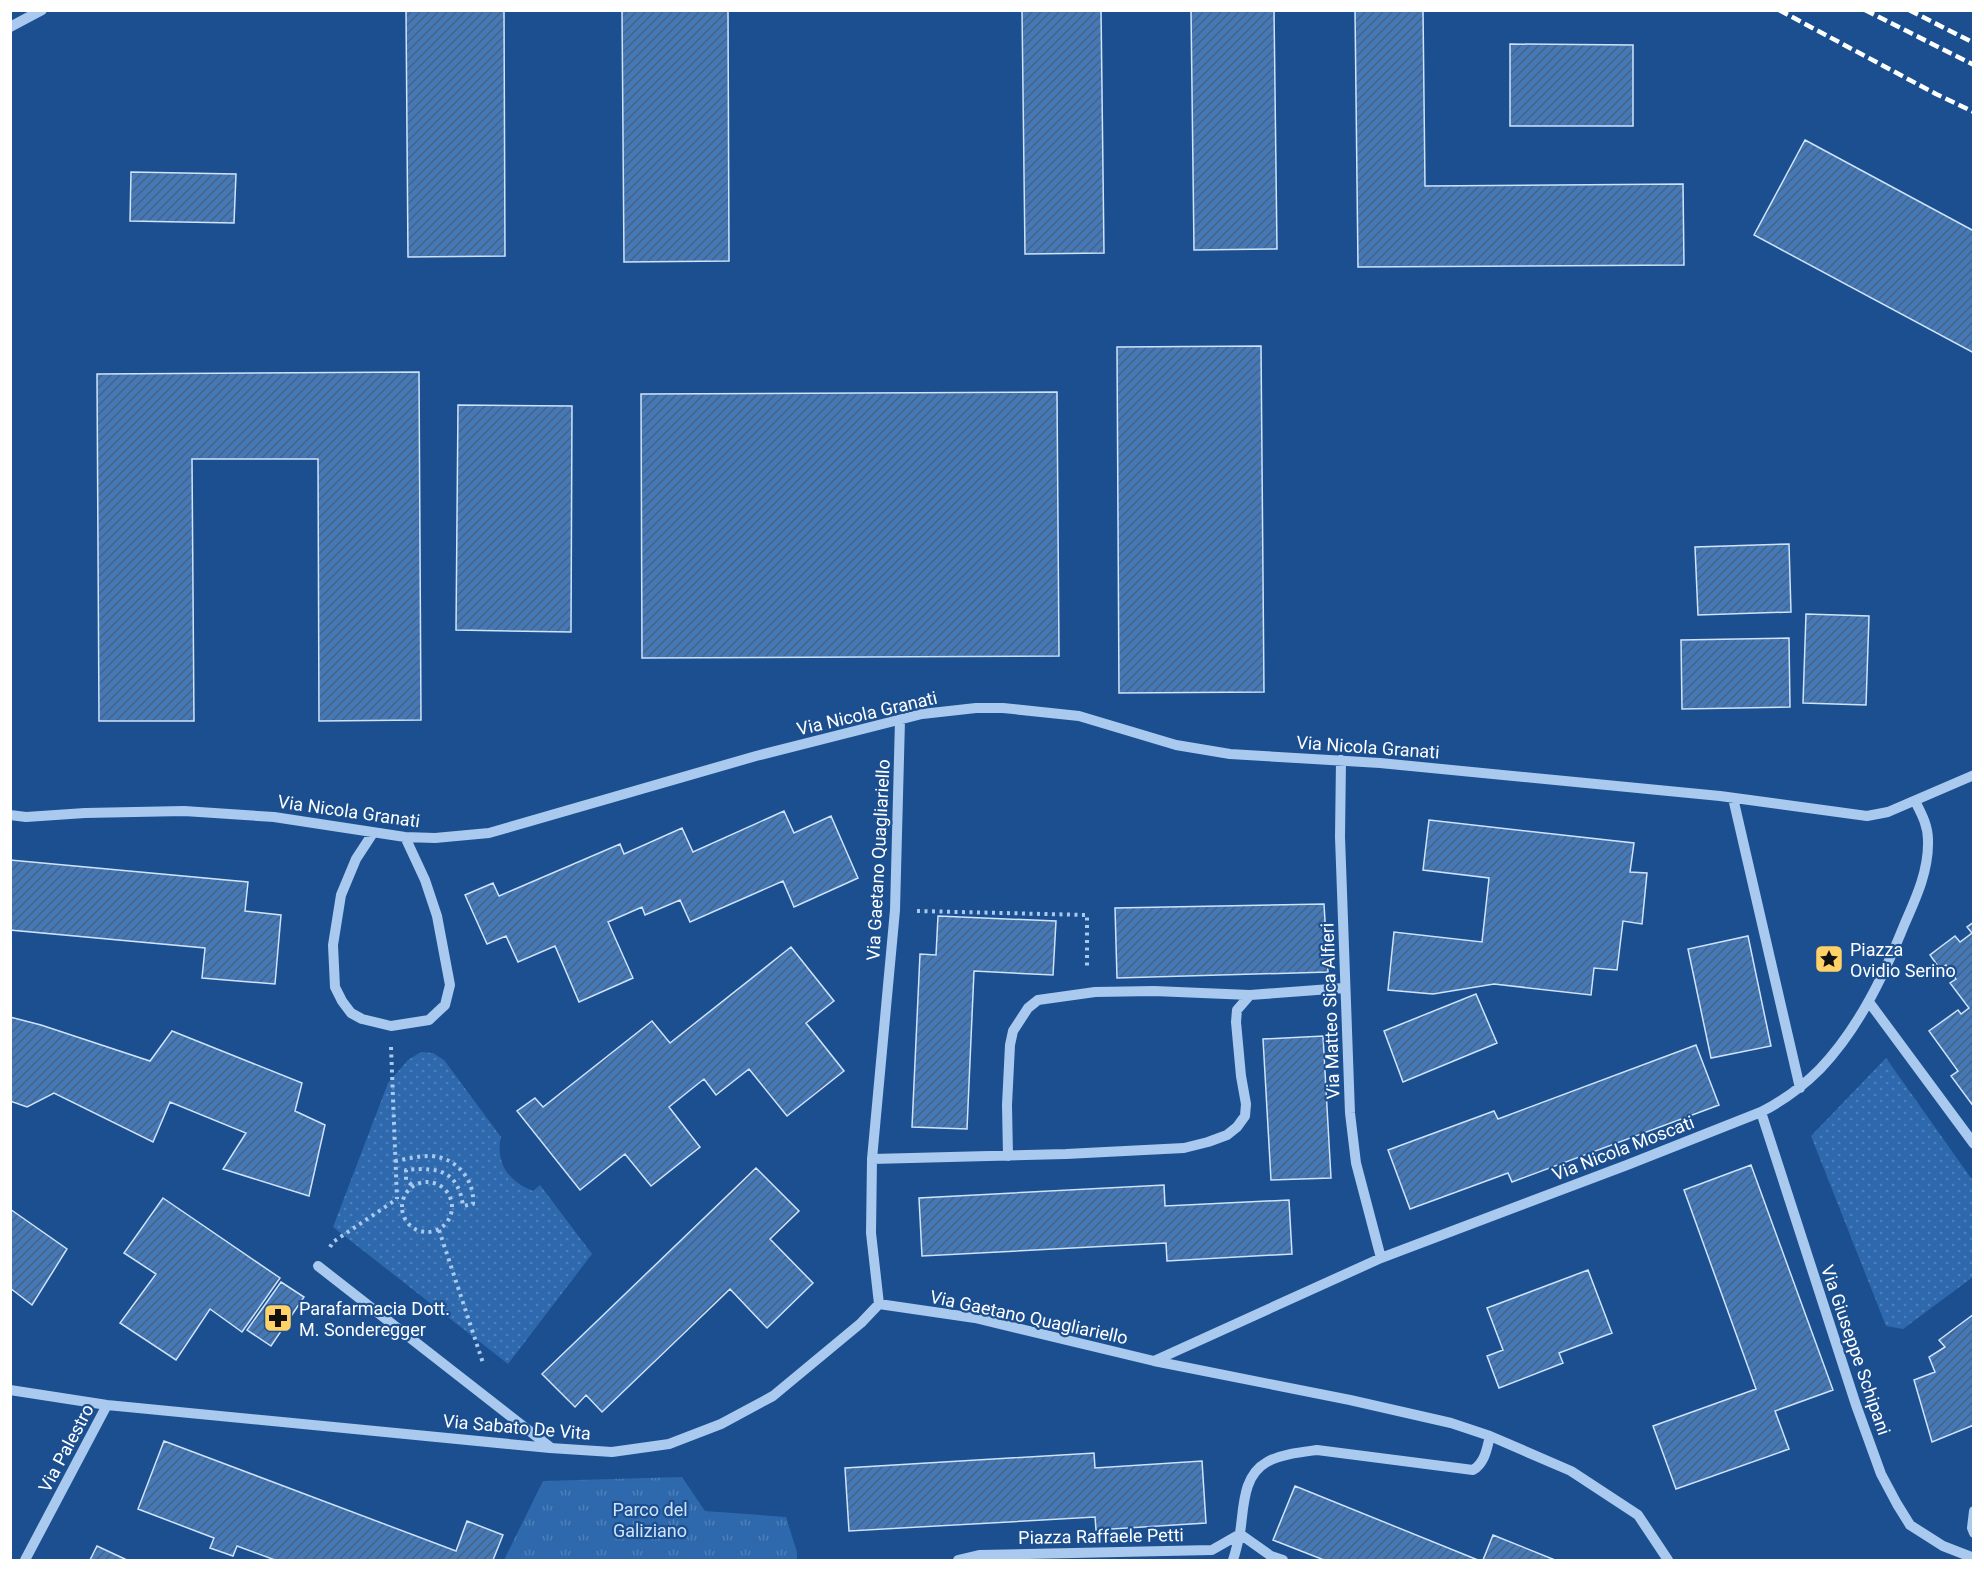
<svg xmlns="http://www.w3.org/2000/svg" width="1984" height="1571" font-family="Roboto,sans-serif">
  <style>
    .grass { fill: url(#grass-dots) }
    .park { fill: url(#park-tufts) }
    .building { fill: url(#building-hatch); stroke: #cfe3fa; stroke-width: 1.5 }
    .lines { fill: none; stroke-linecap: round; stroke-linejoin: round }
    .path { stroke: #a9c9ee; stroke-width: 4; stroke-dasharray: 3 4.5; stroke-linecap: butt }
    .minor { stroke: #a9c9ee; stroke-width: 10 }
    .rail { stroke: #fff; stroke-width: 4.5; stroke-dasharray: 10 4.5; stroke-linecap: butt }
    .labels { text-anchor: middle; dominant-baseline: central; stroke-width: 4.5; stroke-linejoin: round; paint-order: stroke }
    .street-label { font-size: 18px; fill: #fff; stroke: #1b4f8f }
    .poi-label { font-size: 18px; fill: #fff; stroke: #1b4f8f; text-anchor: start }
    .park-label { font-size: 18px; fill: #cfe3fa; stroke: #1b4f8f }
  </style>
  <defs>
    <pattern id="grass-dots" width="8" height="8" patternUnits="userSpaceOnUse" patternTransform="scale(1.5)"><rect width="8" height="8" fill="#2e69ad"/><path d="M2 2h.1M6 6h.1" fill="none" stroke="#4d80b9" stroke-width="1.8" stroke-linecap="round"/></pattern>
    <pattern id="park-tufts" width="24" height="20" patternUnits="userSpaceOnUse" patternTransform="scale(1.5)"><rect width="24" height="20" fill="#2e69ad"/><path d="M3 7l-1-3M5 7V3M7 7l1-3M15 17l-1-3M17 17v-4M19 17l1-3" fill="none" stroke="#4d80b9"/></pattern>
    <pattern id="building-hatch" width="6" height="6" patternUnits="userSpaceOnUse" patternTransform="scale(1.5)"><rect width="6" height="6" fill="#4478b7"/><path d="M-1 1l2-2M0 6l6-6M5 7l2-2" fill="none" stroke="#486282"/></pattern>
  </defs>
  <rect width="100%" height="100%" fill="#1b4f8f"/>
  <!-- grass -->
  <path class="grass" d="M421 1052 433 1053 444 1060 501 1137C495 1163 509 1182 533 1191L540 1185 592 1254 508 1364 333 1227 388 1083 408 1060Z
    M1886 1058 1973 1181V1277L1903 1329 1886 1326 1811 1136Z"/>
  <!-- park -->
  <path class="park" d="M682 1477 705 1511 786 1517 797 1552V1560H504L543 1481Z"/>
  <!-- building -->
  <path class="building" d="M406 10H504L505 256 408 257Z
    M622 10H728L729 261 624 262Z
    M1022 10H1101L1104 253 1025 254Z
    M1191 10H1274L1277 249 1194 250Z
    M1355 10H1423L1425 186 1683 184 1684 265 1358 267Z
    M1510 44 1633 45V126H1510Z
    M1805 140 1974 231V353L1754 235Z
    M131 172 236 174 234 223 130 221Z
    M1261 346 1264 692 1119 693 1117 347Z
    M419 372 421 720 319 721 318 459H192L194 721H99L97 374Z
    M1057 392 1059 656 642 658 641 394Z
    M458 405 572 406 571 632 456 630Z
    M1789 544 1791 612 1698 615 1695 547Z
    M1806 614 1869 616 1866 705 1803 703Z
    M1789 638 1790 707 1682 709 1681 640Z
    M784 811 794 833 831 816 858 878 794 907 783 881 690 922 680 900 645 915 642 907 608 922 633 978 579 1002 555 946 518 962 506 936 487 944 465 895 493 883 499 896 620 844 624 854 682 828 693 852Z
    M1429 820 1634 843 1630 872 1647 873 1642 924 1623 921 1617 970 1594 968 1591 995 1494 984 1433 994 1388 990 1394 932 1482 942 1489 878 1423 870Z
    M10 860 248 882 245 911 281 915 275 984 202 978 205 948 10 930Z
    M1324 904 1328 972 1117 978 1115 908Z
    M938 916 1056 921 1053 975 974 971 967 1129 912 1127 920 954 936 955Z
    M1974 922V1107L1951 1076 1958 1071 1929 1031 1958 1010 1961 1014 1969 1008 1950 983 1956 979 1946 965 1940 969 1930 955 1955 936 1960 942 1972 933 1967 927Z
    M1748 936 1771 1046 1711 1058 1688 949Z
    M791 947 834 1001 806 1023 844 1071 787 1116 749 1069 716 1095 704 1079 669 1107 700 1147 651 1186 625 1154 580 1190 517 1111 535 1098 543 1107 652 1021 670 1043Z
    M1476 994 1497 1043 1403 1082 1384 1031Z
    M10 1017 41 1025 150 1061 172 1031 302 1083 295 1111 325 1125 309 1196 223 1169 246 1133 170 1102 153 1142 54 1093 27 1107 10 1101Z
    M1323 1036 1331 1178 1271 1180 1263 1039Z
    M1696 1045 1719 1105 1512 1182 1508 1173 1410 1209 1388 1150 1494 1111 1498 1119Z
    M1751 1165 1833 1390 1775 1411 1789 1449 1676 1489 1653 1426 1756 1389 1684 1190Z
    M756 1168 799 1211 770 1239 813 1283 767 1328 730 1289 602 1412 586 1395 575 1407 542 1374Z
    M1164 1185 1165 1206 1289 1200 1292 1254 1167 1261 1166 1243 922 1256 919 1198Z
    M163 1198 280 1278 242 1332 210 1309 176 1360 120 1323 156 1274 124 1253Z
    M10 1209 67 1249 32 1305 10 1288Z
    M1588 1270 1612 1333 1559 1353 1563 1363 1499 1388 1487 1356 1503 1350 1487 1308Z
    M281 1282 304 1297 271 1346 247 1330Z
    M1974 1314V1425L1932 1442 1914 1380 1935 1372 1929 1357 1945 1347 1939 1340Z
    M164 1441 456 1551 467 1521 503 1535 493 1560H275L237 1546 233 1556 210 1548 214 1538 138 1509Z
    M1094 1453 1095 1468 1202 1461 1206 1523 1096 1530 1095 1517 849 1531 845 1468Z
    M1295 1486 1478 1560H1324L1273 1540Z
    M1493 1535 1555 1560H1483Z
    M97 1546 127 1560H90Z"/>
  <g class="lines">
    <!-- path -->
    <path class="path" d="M917 911 1087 915V969
      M391 1047 397 1199
      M395 1161C406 1159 418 1156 429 1156 455 1156 475 1179 473 1204L463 1206C458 1170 438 1167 406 1170V1180L413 1186
      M402 1207a25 25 0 1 1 50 0a25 25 0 1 1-50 0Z
      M439 1230 483 1363
      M330 1247 333 1242 397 1199"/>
    <!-- minor -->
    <path class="minor" d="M10 27 42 10
      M900 720 895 910 872 1159 871 1233 879 1304 975 1318 1154 1361 1350 1400 1451 1423 1490 1436 1571 1471 1638 1515 1668 1560
      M1341 760 1340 837 1350 1113 1356 1163 1381 1258
      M1733 798 1800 1088
      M10 815 26 817 85 813 184 811 274 817 405 837 435 838 489 833 756 756 922 714 976 708H1003L1079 716 1176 745 1230 754 1380 763 1720 796 1867 816 1888 812 1974 775
      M373 833 356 859 341 895 333 945 335 987 342 1001 351 1013 362 1019 391 1026 429 1020 445 1005 450 985 437 916 425 880 405 837
      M1869 1002 1974 1144
      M1761 1112 1856 1405 1881 1474 1897 1504 1910 1525 1943 1546 1974 1558
      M1008 1156 1007 1105 1010 1045 1013 1031 1028 1008 1038 1000 1095 992 1154 991 1250 995
      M872 1159 1066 1154 1184 1148 1208 1142 1227 1135 1237 1127 1245 1116 1246 1104 1241 1076 1236 1022 1237 1010 1250 995 1344 988
      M318 1266 550 1447
      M1154 1361 1381 1258 1627 1165 1761 1112C1783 1101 1802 1087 1820 1069 1859 1028 1884 975 1905 923 1917 896 1929 869 1928 840 1928 825 1921 813 1915 801
      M10 1390 107 1405 550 1448 612 1452 669 1444 721 1424 773 1396 861 1323 879 1304
      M1974 1511 1972 1528 1974 1533
      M1240 1534 1271 1556 1283 1560
      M25 1560 107 1405
      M958 1560 979 1555 1212 1550 1240 1534
      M1233 1560C1236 1551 1238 1542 1240 1533 1244 1508 1242 1476 1267 1462 1281 1454 1302 1452 1317 1450L1473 1470C1485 1463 1487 1448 1490 1436"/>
    <!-- rail -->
    <path class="rail" d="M1779 10 1936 94 1974 112
      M1865 10 1974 65
      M1909 10 1974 43"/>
  </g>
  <!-- icons -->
  <defs>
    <g id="sight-square" transform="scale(1.5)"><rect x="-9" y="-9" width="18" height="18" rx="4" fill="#ffd166" stroke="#1b4f8f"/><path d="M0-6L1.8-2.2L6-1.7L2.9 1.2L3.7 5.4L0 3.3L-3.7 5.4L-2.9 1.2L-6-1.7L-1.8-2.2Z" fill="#111"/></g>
    <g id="pharmacy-square" transform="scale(1.5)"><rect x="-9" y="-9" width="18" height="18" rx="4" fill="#ffd166" stroke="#1b4f8f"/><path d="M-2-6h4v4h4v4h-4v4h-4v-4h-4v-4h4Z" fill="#111"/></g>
  </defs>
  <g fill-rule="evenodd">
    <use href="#sight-square" x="1829" y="959"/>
    <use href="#pharmacy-square" x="278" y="1318"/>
  </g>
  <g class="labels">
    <!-- street labels -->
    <g class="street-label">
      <text transform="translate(867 713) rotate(-13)">Via Nicola Granati</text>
      <text transform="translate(1368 747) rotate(4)">Via Nicola Granati</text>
      <text transform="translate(349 811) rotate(8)">Via Nicola Granati</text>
      <text transform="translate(878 860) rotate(-87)">Via Gaetano Quagliariello</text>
      <text transform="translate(1330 1011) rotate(-92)">Via Matteo Sica Alfieri</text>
      <text transform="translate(1623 1148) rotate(-21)">Via Nicola Moscati</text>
      <text transform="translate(1029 1317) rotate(12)">Via Gaetano Quagliariello</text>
      <text transform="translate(1856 1350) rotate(71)">Via Giuseppe Schipani</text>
      <text transform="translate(517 1427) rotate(5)">Via Sabato De Vita</text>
      <text transform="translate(66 1448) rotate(-62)">Via Palestro</text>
      <text transform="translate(1101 1536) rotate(-1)">Piazza Raffaele Petti</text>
    </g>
    <!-- poi labels -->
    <g class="poi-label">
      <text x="1850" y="949">Piazza<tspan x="1850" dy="21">Ovidio Serino</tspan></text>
      <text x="299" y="1308">Parafarmacia Dott.<tspan x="299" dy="21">M. Sonderegger</tspan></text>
    </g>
    <!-- park labels -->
    <g class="park-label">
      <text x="650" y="1509">Parco del<tspan x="650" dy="21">Galiziano</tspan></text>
    </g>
  </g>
  <!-- border -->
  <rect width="1984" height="1571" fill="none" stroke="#ffffff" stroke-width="24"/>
</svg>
